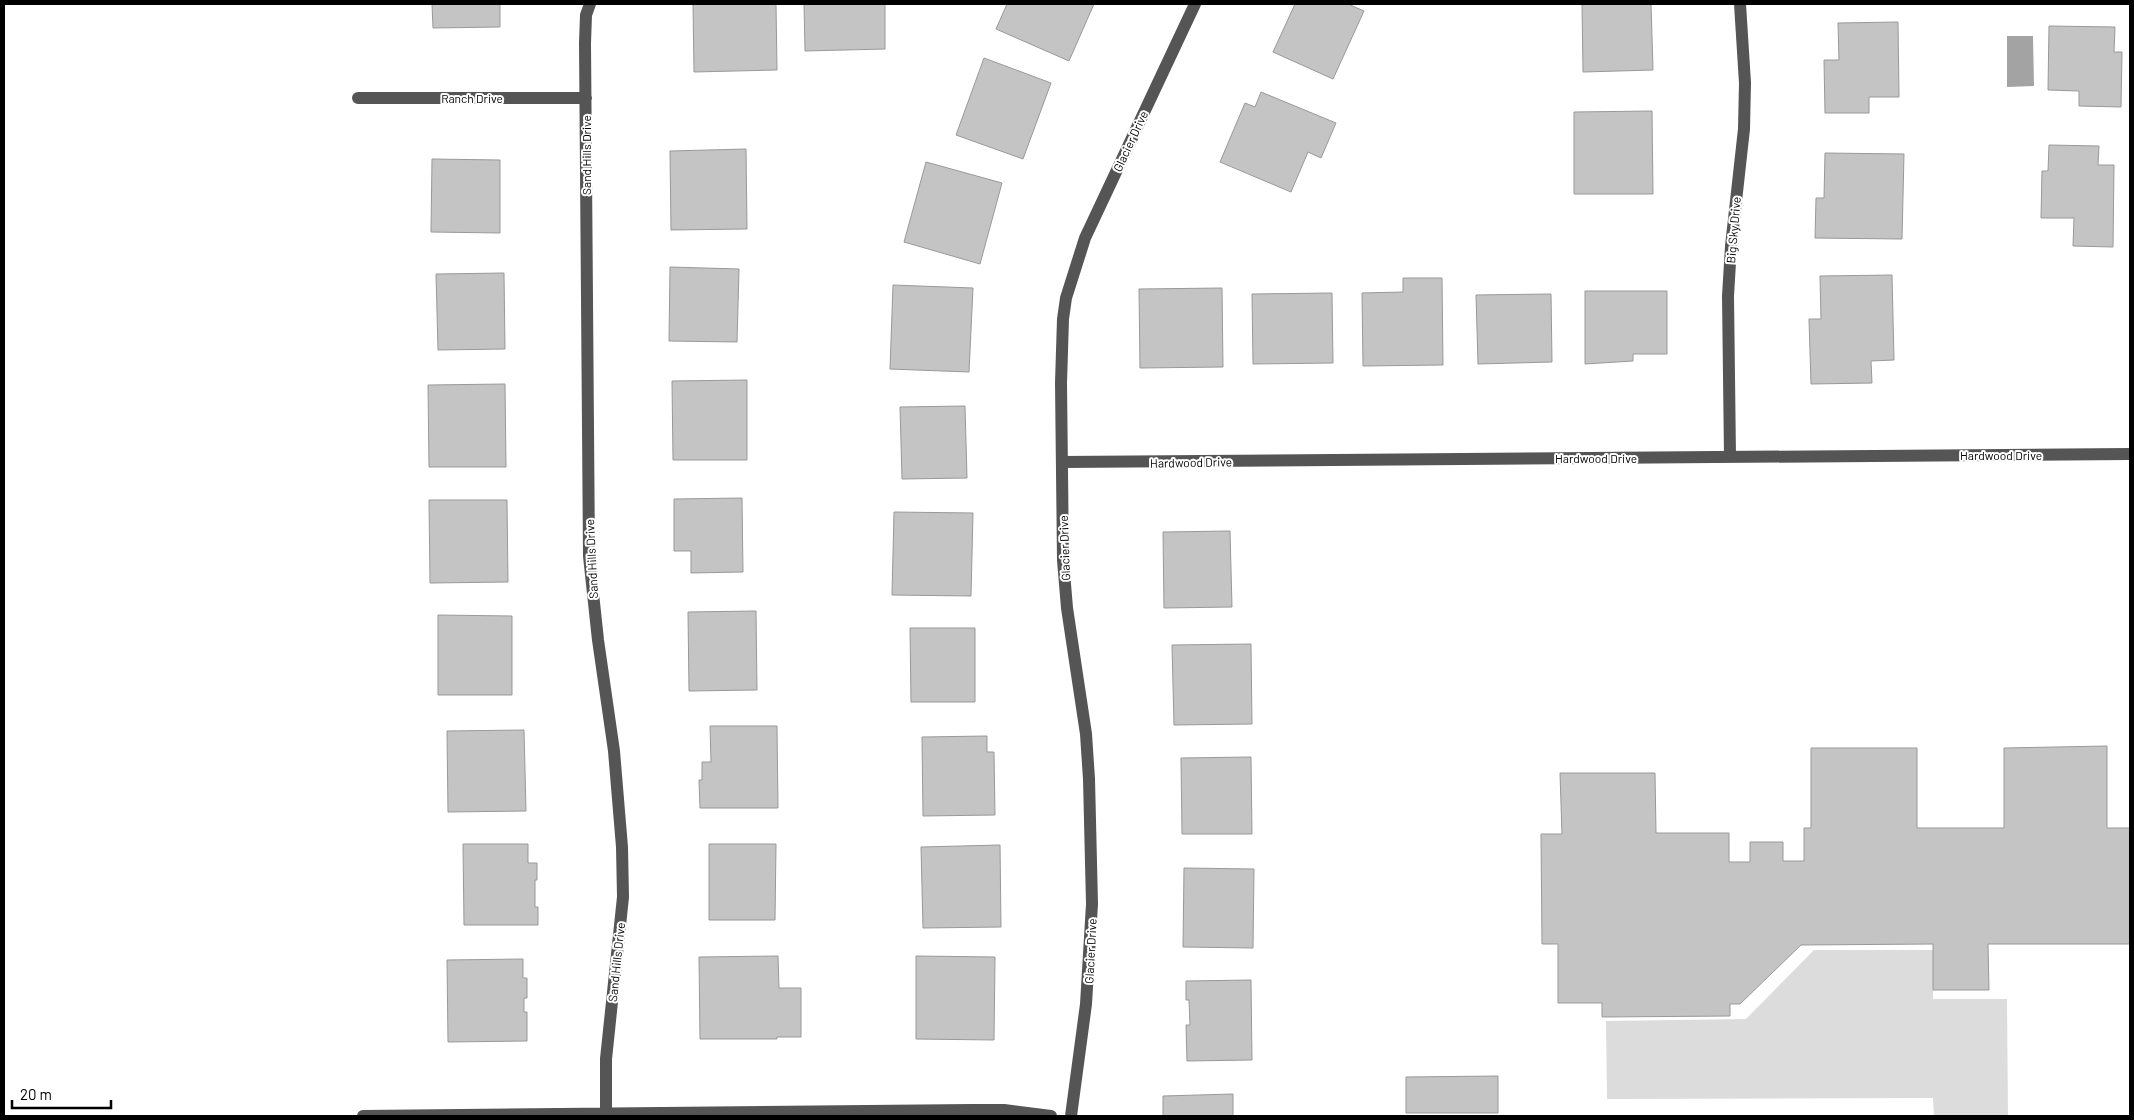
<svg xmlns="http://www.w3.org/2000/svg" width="2134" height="1120" font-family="Barlow,sans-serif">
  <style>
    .green { fill: #dcdcdc }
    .water { fill: #a3a3a3 }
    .building { fill: #c4c4c4; stroke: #999 }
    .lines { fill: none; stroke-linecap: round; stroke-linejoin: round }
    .minor { stroke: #555; stroke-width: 12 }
    .labels { text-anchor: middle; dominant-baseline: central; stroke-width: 4; stroke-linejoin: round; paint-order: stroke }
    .street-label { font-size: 12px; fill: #000; stroke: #fff }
  </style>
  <rect width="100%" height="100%" fill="#fff"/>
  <!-- green -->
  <path class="green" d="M1814 950H1933V999H2007L2008 1116H1934L1933 1098 1607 1099 1606 1021 1746 1019Z"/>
  <!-- water -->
  <path class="water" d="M2007 36H2033L2034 86 2007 87Z"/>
  <!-- building -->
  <path class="building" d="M432 4H500V27L433 28Z
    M693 4H776L777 70 694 72Z
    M804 4H885V49L805 51Z
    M1007 4H1094L1069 61 996 29Z
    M1295 4H1348L1364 11 1333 79 1273 52Z
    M1582 4H1651L1653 70 1583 72Z
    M1898 22 1899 97H1869V113H1825L1824 60H1839L1838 23Z
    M2049 26 2115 27 2114 52H2122L2121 107 2079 106V91L2048 90Z
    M984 58 1051 83 1023 159 956 135Z
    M1261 92 1336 123 1321 158 1308 152 1291 192 1220 162 1245 103 1255 107Z
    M1652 111 1653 194H1574V112Z
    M2049 145 2099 146 2098 165H2114L2113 247 2073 246 2074 218H2041L2042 171H2048Z
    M746 149 747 229 671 230 670 151Z
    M1825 153 1904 154 1902 239 1815 238 1816 198H1824Z
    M432 159 500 160V233L431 232Z
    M926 162 1002 183 980 264 904 242Z
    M670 267 739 269 737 342 669 341Z
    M504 273 505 349 438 350 436 274Z
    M1892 275 1894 360 1871 361 1872 383 1811 384 1809 319H1821L1820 276Z
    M1403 278H1442L1443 365 1363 366 1362 293 1403 292Z
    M893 285 973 288 969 372 890 369Z
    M1222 288 1223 367 1140 368 1139 289Z
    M1585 291H1667V354H1633V361L1585 364Z
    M1332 293 1333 363 1253 364 1252 294Z
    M1551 294 1552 362 1478 364 1476 295Z
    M747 380V460H673L672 381Z
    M505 384 506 467H429L428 385Z
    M965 406 967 478 902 479 900 407Z
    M742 498 743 572 691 573V551H674V499Z
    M429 500H507L508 582 430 583Z
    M894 512 973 513 971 596 892 595Z
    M1230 531 1232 607 1164 608 1163 532Z
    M756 611 757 690 689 691 688 612Z
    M438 615 512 616V695H438Z
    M910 628H975V702H911Z
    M1251 644 1252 724 1174 725 1172 645Z
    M710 726H777L778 808H700L699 780H702V762H711Z
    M524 730 526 811 448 812 447 731Z
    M987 736V752H994L995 815 923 816 922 737Z
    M2107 746V828H2130V944H1988L1989 990H1933V944L1801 945 1740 1004H1730V1016L1602 1017V1003H1558V944H1542L1541 834H1562L1560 773H1655L1656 833H1729V862H1750V842H1783V861H1804V828H1811V748H1917V828H2004V748Z
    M1251 757 1252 834H1182L1181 758Z
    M463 844H528V863H537V880H535V907H538V925H464Z
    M709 844H776L775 920H709Z
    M1000 845 1001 927 923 928 921 847Z
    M1184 868 1254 869 1253 948 1183 947Z
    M778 956 779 988H801V1037H777V1039H700L699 957Z
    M916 956 995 957 994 1040 916 1039Z
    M523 959V978H527V998H524V1012H527V1041L448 1042 447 960Z
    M1251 980 1252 1060 1187 1061 1186 1025H1190L1189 1000H1186V981Z
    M1498 1076V1113H1406V1077Z
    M1233 1094V1116H1163V1096Z"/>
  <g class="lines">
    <!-- minor -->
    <path class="minor" d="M590 4 586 15 585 43 589 556 598 640 614 751 622 847 623 897 606 1059V1113
      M358 98H586
      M1730 457 1728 296 1731 246 1744 129 1745 83 1740 4
      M1062 462 2130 454
      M363 1116 972 1110H1004L1051 1116
      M1071 1116 1086 1004 1092 904 1089 779 1086 734 1067 608 1063 560 1061 383 1063 319 1066 298 1085 238 1195 4"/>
  </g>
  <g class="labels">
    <!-- street labels -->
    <g class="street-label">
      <text x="472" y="98">Ranch Drive</text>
      <text transform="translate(1130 141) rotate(-65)">Glacier Drive</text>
      <text transform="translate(586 155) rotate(-90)">Sand Hills Drive</text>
      <text transform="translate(1733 230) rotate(-85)">Big Sky Drive</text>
      <text x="2001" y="455">Hardwood Drive</text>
      <text x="1596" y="458">Hardwood Drive</text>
      <text transform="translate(1191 462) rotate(-1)">Hardwood Drive</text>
      <text transform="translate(1064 548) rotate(-92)">Glacier Drive</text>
      <text transform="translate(591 559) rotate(-93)">Sand Hills Drive</text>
      <text transform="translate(1090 951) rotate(-87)">Glacier Drive</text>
      <text transform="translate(616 962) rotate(-84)">Sand Hills Drive</text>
    </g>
  </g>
  <!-- border -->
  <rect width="2134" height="1120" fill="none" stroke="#000000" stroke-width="10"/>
  <!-- scale -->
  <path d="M12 1100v8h99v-8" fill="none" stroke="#000000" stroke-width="2.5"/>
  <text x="20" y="1100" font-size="15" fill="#000000" stroke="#ffffff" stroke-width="4" paint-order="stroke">20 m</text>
</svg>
